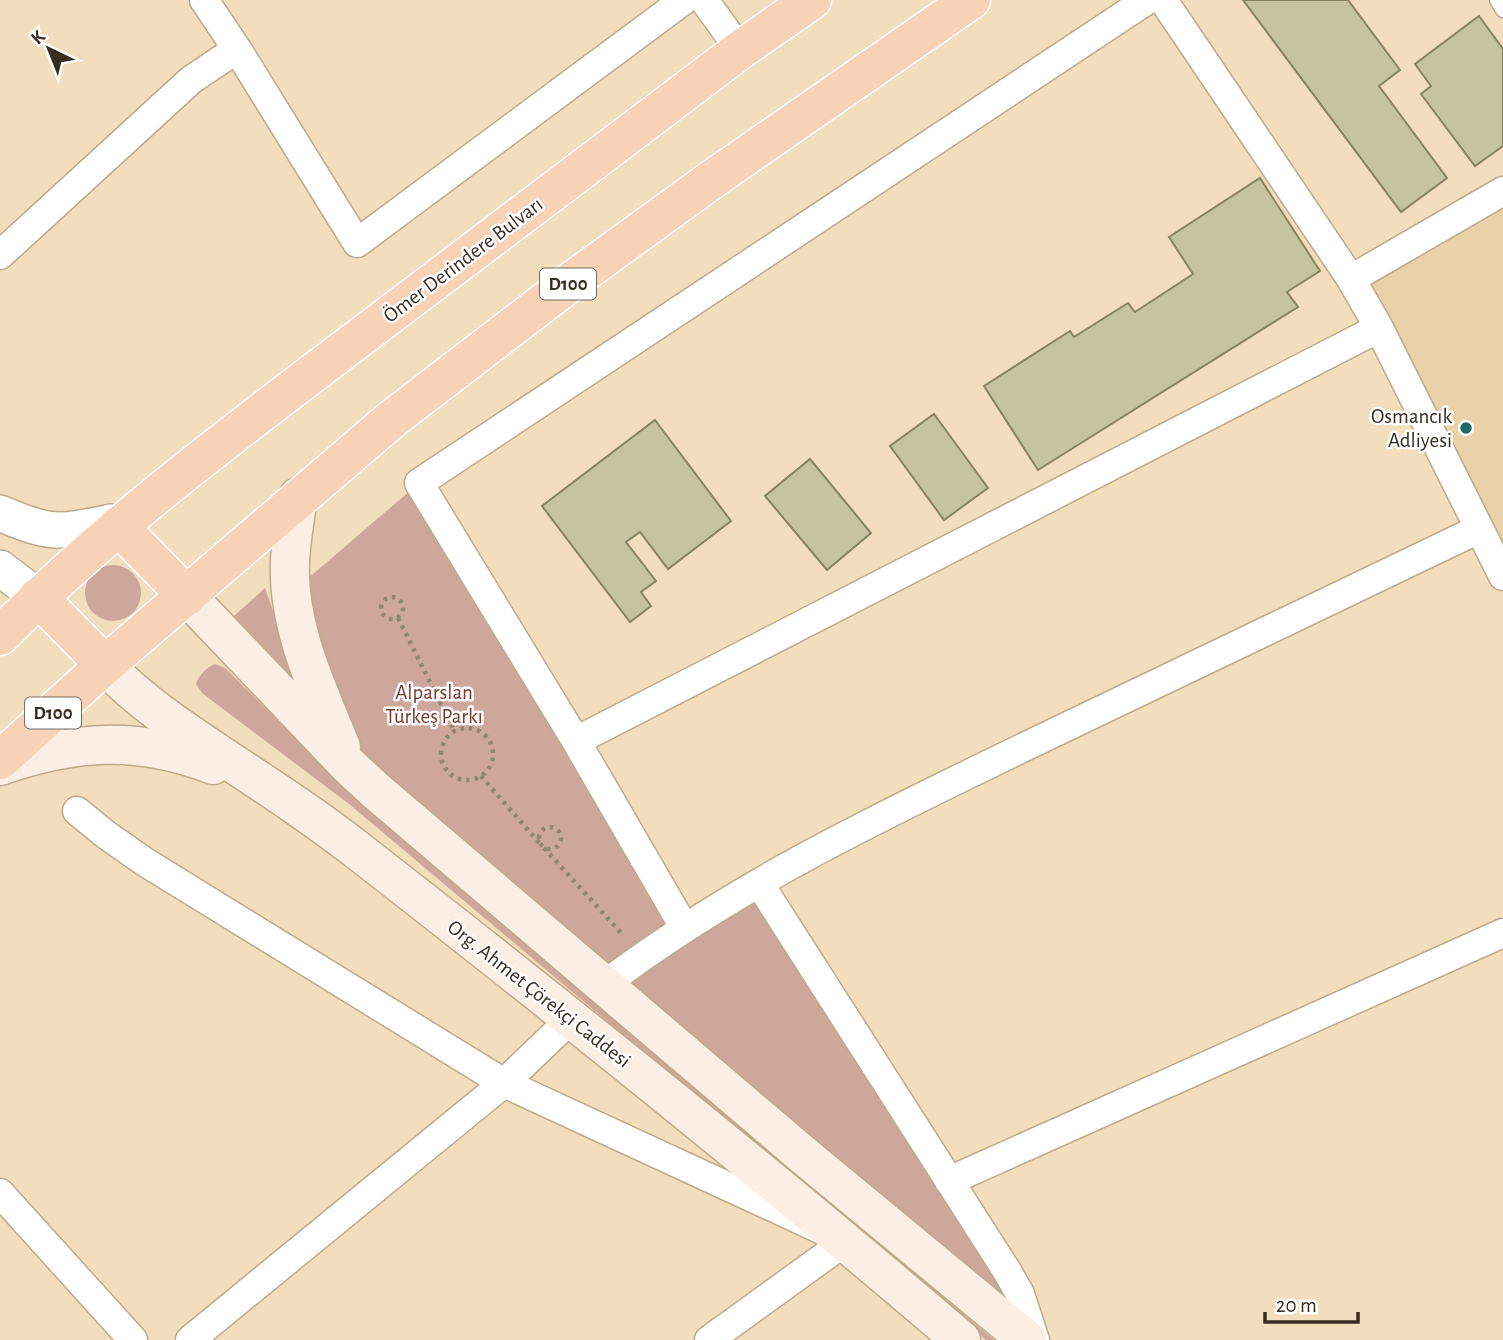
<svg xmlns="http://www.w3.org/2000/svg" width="1503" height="1340" font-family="'Alegreya Sans',sans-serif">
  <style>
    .built { fill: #e9d1a9 }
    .green { fill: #cda69c }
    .building { fill: #c7c39f; stroke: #878361; stroke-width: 2 }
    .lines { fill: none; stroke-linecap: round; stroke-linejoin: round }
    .service-casing { stroke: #beaa8a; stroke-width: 17 }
    .minor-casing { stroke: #beaa8a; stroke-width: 31 }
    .tertiary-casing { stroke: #beaa8a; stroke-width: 38 }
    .secondary-casing { stroke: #beaa8a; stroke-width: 41 }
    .trunk-casing { stroke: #fff; stroke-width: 41 }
    .path { stroke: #93856e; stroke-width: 4.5; stroke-dasharray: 3.5 5; stroke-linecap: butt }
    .service { stroke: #fff; stroke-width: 14 }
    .minor { stroke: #fff; stroke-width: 28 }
    .tertiary { stroke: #fff; stroke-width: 35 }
    .secondary { stroke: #fdeee3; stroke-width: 38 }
    .trunk { stroke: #f8d2b6; stroke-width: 38 }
    .poi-dot { fill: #1d6966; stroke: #fff; stroke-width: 2.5 }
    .labels { text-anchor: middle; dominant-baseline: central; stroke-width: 5; stroke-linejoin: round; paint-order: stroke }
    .shield { fill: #fff; stroke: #726c63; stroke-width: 2 }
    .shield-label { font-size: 19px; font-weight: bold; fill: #352d20 }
    .street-label { font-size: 21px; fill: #352d20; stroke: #fff }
    .poi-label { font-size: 21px; fill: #352d20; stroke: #fff; text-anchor: end }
    .park-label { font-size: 21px; fill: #783a2a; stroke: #fff }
  </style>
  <rect width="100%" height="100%" fill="#f2ddbc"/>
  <!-- built -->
  <path class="built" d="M1503 191V576L1351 279Z"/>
  <!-- green -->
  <path class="green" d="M419 483 684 927 759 883 1035 1340 375 790 291 593Z
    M85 593a28 28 0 1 1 56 0a28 28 0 1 1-56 0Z
    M265 588 298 683 234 616Z
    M215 664 225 668 355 797 994 1340H986L349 804 202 693 196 684C198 676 207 667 215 664Z"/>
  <!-- building -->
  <path class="building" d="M1243 0H1348L1400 70 1379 86 1447 178 1401 212Z
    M1479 16 1503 49V146L1475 166 1421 94 1431 86 1415 64Z
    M1260 178 1320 271 1287 292 1298 307 1038 470 984 386 1070 331 1074 337 1128 303 1135 312 1193 274 1169 237Z
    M934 414 988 488 944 520 890 446Z
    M655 420 731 521 668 569 640 532 626 542 656 581 641 592 651 606 630 622 542 506Z
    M810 459 871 533 827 570 765 496Z"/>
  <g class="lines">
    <!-- service casing -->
    <g class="service-casing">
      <path id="service" d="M1497 0 1503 10"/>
    </g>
    <!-- minor casing -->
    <g class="minor-casing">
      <path id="minor" d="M204 0 237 49 357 243 684 0
        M704 0 740 50
        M1163 0 1351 279 1379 328 1503 576
        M0 255 191 80 237 49
        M1351 279 1503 191
        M576 741 1379 328
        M77 811 105 834 145 862 504 1083 846 1241 709 1340
        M759 883 1007 1271 1020 1294 1035 1340
        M684 927 576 741 419 483 1147 0
        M604 985C738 883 890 812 1041 739 1187 669 1333 599 1479 529
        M949 1181 1503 933
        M0 1193 133 1340
        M190 1340 504 1083 572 1018"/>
    </g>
    <!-- tertiary casing -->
    <g class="tertiary-casing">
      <path id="tertiary" d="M0 513C51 535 58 533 111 522L118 526
        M0 568 38 597"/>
    </g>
    <!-- secondary casing -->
    <g class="secondary-casing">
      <path id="secondary" d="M298 497C295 519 291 540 290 561 287 626 317 688 341 747
        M187 596 348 765 375 790 802 1154 1027 1340
        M105 665C142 704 186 732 231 762 275 791 319 820 361 853 564 1011 765 1172 961 1340
        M0 766C75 740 138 736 213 765"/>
    </g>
    <!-- trunk casing -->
    <g class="trunk-casing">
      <path id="trunk" d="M118 526 187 596
        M38 597 105 665
        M0 636C104 530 224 441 342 351 475 251 607 150 740 50L812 0
        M0 760 105 665 392 419 572 281 714 178 971 0"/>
    </g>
    <!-- path -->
    <path class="path" d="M381 608a11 11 0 1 1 22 0a11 11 0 1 1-22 0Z
      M398 618 455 732
      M441 754a26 26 0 1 1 52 0a26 26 0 1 1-52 0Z
      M481 776 541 845
      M539 838a11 11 0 1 1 22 0a11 11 0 1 1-22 0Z
      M544 848 623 935"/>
    <!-- service -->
    <use href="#service" class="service"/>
    <!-- minor -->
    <use href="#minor" class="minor"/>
    <!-- tertiary -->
    <use href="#tertiary" class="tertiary"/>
    <!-- secondary -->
    <use href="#secondary" class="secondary"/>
    <!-- trunk -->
    <use href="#trunk" class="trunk"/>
  </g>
  <!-- markers -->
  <circle class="poi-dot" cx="1466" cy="428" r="7"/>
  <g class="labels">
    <!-- shield labels -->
    <g class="shield">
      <rect x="540" y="268.5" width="56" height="31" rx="5"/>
      <rect x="25" y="697.5" width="56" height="31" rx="5"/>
    </g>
    <g class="shield-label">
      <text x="568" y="284">D100</text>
      <text x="53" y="713">D100</text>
    </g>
    <!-- street labels -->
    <g class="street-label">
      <text transform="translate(463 260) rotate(-37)">Ömer Derindere Bulvarı</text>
      <text transform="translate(539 994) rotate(38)">Org. Ahmet Çörekçi Caddesi</text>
    </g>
    <!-- poi labels -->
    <g class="poi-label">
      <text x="1452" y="416">Osmancık<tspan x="1452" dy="24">Adliyesi</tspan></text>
    </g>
    <!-- park labels -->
    <g class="park-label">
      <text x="434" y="692">Alparslan<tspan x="434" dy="24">Türkeş Parkı</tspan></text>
    </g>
  </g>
  <!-- north arrow -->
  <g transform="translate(49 49) rotate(317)" stroke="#ffffff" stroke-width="5" paint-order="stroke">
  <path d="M0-5L12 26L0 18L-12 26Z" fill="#352d20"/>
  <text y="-10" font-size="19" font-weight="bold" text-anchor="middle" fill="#352d20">K</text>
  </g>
  <!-- scale -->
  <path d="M1265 1312v10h93v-10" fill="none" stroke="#352d20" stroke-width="3.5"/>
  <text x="1276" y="1312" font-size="21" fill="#352d20" stroke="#ffffff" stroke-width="5" paint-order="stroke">20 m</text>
</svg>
